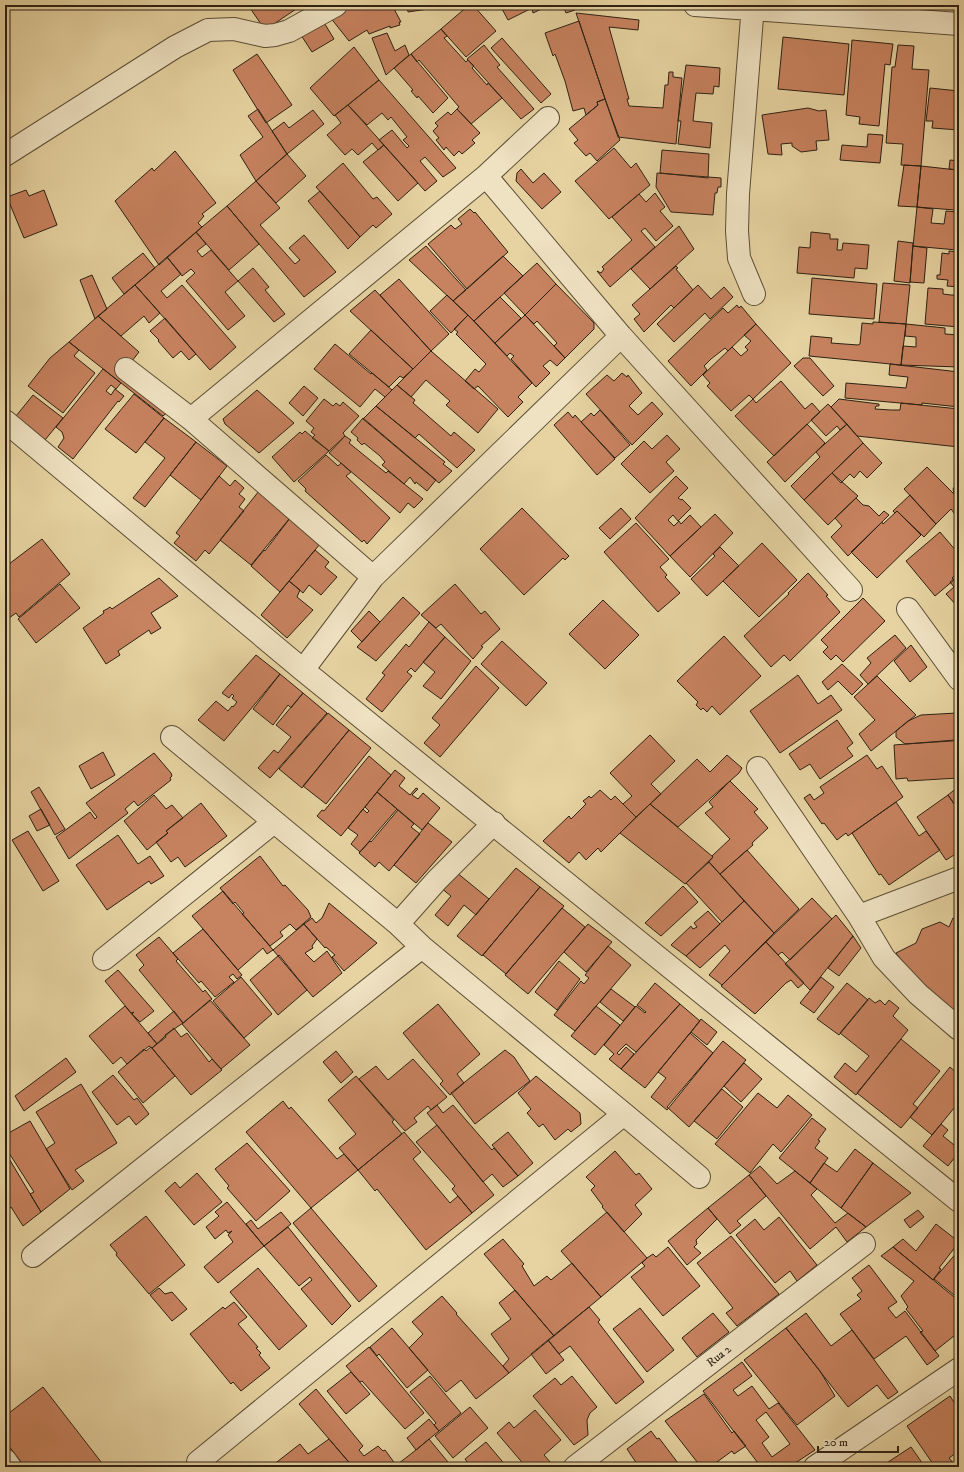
<svg xmlns="http://www.w3.org/2000/svg" width="964" height="1472" font-family="'IM FELL DW Pica',serif">
  <style>
    .building { fill: #c7825f; stroke: #2d2113; fill-rule: evenodd }
    .lines { fill: none; stroke-linecap: round; stroke-linejoin: round }
    .minor-casing { stroke: #5b4e36; stroke-width: 24 }
    .minor { stroke: #efe2c2; stroke-width: 22 }
    .labels { text-anchor: middle; dominant-baseline: central; stroke-width: 4; stroke-linejoin: round; paint-order: stroke }
    .street-label { font-size: 12px; fill: #2d2113; stroke: #efe2c2 }
  </style>
  <rect width="100%" height="100%" fill="#e6d3a1"/>
  <filter id="stains"><feTurbulence type="fractalNoise" baseFrequency=".005" numOctaves="4"/><feColorMatrix values="0 0 0 0 .2 0 0 0 0 .09 0 0 0 0 .02 0 0 0 .5 -.17"/></filter>
  <radialGradient id="worn" r=".72"><stop offset=".6" stop-color="#630" stop-opacity="0"/><stop offset="1" stop-color="#630" stop-opacity=".3"/></radialGradient>
  <!-- building -->
  <path class="building" d="M248 5H302L265 30Z
    M336 5H392L401 22H399L400 25 390 28V26L369 34 367 30 349 41 326 12Z
    M407 5H455L408 12Z
    M469 5H473L496 31 466 57 441 29Z
    M500 5H550L533 13 532 8 508 20Z
    M563 5H573L575 10 566 13Z
    M917 5H936L935 8 917 7Z
    M576 13 639 20 638 30 609 27 629 99H627L629 106 663 108 665 85H668L669 72H673V77L682 78 676 144 618 137Z
    M320 16 334 39 312 52 299 32Z
    M579 21 605 99 597 102 598 105 586 115 584 108 573 111 565 81 555 54 553 56 545 33Z
    M441 29 447 36 444 38 466 62 468 60 474 66 472 68 487 85 488 83 502 98 471 124 457 109 459 107 419 60 417 62 411 54Z
    M387 33 395 51 405 45 409 55 386 75 372 38Z
    M783 37 849 44 844 95 778 89Z
    M502 38 551 94 541 103 491 48Z
    M852 40 893 44 890 65 885 64 879 126 859 124 860 117 846 115Z
    M484 45 500 65 497 67 534 109 521 119 467 59Z
    M898 45 914 46 912 69 929 70 921 166 901 165 903 144 886 143 892 67H895Z
    M354 47 379 80 334 116 310 88Z
    M257 54 292 105 266 123 233 70Z
    M411 54 448 98 433 113 418 96 417 98 411 91 413 90 394 68Z
    M686 65 720 68 719 87 714 86 713 94 696 93 693 121 712 123 710 148 678 144 681 121H678Z
    M379 80 456 168 443 177 425 157 420 161 437 181 425 191 379 140 392 130 407 148 409 146 403 140 407 137 391 117 388 120 382 113 367 125 348 105Z
    M930 88 959 91V130L932 128 933 121H926Z
    M605 99 620 140 597 161 590 153 586 156 574 143 578 140 569 129 598 105 597 102Z
    M348 105 384 145 378 150 372 143 358 155 352 149 345 155 327 135 341 123 335 115Z
    M808 108 819 111 826 110 829 140 816 141 817 150 801 152 792 146V143L781 144 782 155 768 154 762 115Z
    M258 109 287 154 256 181 240 155 263 137 248 116Z
    M457 109 480 133 472 140 475 143 462 154 459 151 454 156 446 147 444 150 436 140 439 138 433 131 438 126 435 123 448 112 451 115Z
    M313 110 324 124 287 154 272 131 284 122 289 128Z
    M868 134 883 135 880 163 840 160 842 145 867 147Z
    M384 145 418 183 398 201 363 162Z
    M614 148 631 168 636 163 650 185 609 219 575 181Z
    M662 150 709 154 708 178 660 173Z
    M175 151 216 203 202 214 204 216 198 223 202 227 159 265 115 201 152 168 154 171Z
    M287 154 306 176 276 203 256 181Z
    M950 160 959 161V170L949 169Z
    M343 163 373 199 377 197 392 214 376 228 373 225 360 237 316 187Z
    M904 165 921 166 917 207 898 206Z
    M921 166 957 170 955 210 917 207Z
    M521 169 533 183 544 173 561 192 542 209 516 181 517 173Z
    M657 173 721 178V187H718L717 193H715L713 215 671 212 656 187Z
    M256 181 280 208 260 225 295 264 300 260 289 248 304 235 336 272 304 297 227 206Z
    M26 190 29 196 44 190 57 225 24 238 7 197Z
    M320 191 360 237 348 249 308 201Z
    M655 193 665 207 660 211 673 226 656 241 645 228 641 231 655 247 610 287 597 271 601 273 604 269 602 267 632 240 612 217 639 194 646 202Z
    M227 206 259 244 229 270 196 232Z
    M917 207 933 209 931 223 944 224 946 211 959 212V248H957V250L913 246Z
    M470 209 474 213 475 212 508 252 467 289 428 244 451 225 455 229 462 224 458 219Z
    M679 226 694 249 650 289 631 269Z
    M196 232 206 244 197 251 202 257 211 250 238 281 225 292 245 316 228 330 186 281 195 273 191 269 182 276 167 257Z
    M811 232 830 234V239H838L837 250H842L843 243 869 245 867 269 855 268 854 278 797 273 799 247 810 248Z
    M898 241 913 243 910 283 894 281Z
    M426 246 466 290 453 301 409 260Z
    M913 246 927 248 924 283 910 282Z
    M949 251 959 252V287L947 286 948 280 937 279V275H940L942 253 949 254Z
    M143 253 155 268 124 294 112 278Z
    M503 256 523 276 474 321 453 301Z
    M167 257 181 274 161 291 167 298 182 285 236 347 210 370 135 285Z
    M537 263 556 284 525 315 504 293Z
    M676 266 678 268 676 269 693 290 674 308 671 305 644 332 634 319 640 314 632 305Z
    M253 268 269 287 265 290 285 314 274 322 238 281Z
    M92 275 107 309 95 319 80 280Z
    M812 278 877 284 874 319 809 314Z
    M399 279 449 334 431 351 380 295Z
    M883 283 910 285 906 324 879 322Z
    M556 284 594 323V329L565 358 554 346 557 343 537 321 534 324 525 315Z
    M135 285 160 313 149 323 144 316 121 336 98 316Z
    M698 285 711 299 724 287 733 297 710 319 705 313 674 342 657 324Z
    M928 288 943 289V294L951 295H957V291H959V327L925 324Z
    M375 290 431 351 413 369 350 311Z
    M447 295 468 315 451 333 430 311Z
    M500 297 521 318 495 343 474 321Z
    M737 305 739 308 741 306 756 324 728 351 725 348 711 359 704 366 707 370 691 386 668 361 723 308 728 313Z
    M468 315 532 383 518 397 523 402 508 417 478 386 474 389 465 381 475 369 479 372 486 364 456 334 458 332 454 329Z
    M525 315 565 358 557 366 550 360 543 366 550 373 536 387 511 359 514 356 510 353 507 356 495 343Z
    M98 316 139 352 128 366 176 405 163 416 69 342Z
    M165 318 196 354 189 360 181 351 173 358 158 341 159 340 150 331Z
    M873 322 906 324 901 365 809 356 811 336 832 338 831 343 858 345 860 344 862 323 873 324Z
    M756 324 791 363 753 399 749 395 731 411 707 386 710 383 703 375 732 347 741 356 748 350 745 347 751 341 744 335Z
    M906 324 945 328V334L959 335V367L901 365 903 346 916 347V337L905 336Z
    M371 330 413 369 403 378 400 376 389 387 349 354Z
    M69 342 79 350 74 356 95 373 63 413 28 386 50 358Z
    M335 344 371 374 372 373 392 390 385 397 375 389 360 407 314 369Z
    M431 351 498 409 478 433 446 405 450 401 426 380 411 397 397 385Z
    M803 358H810L834 386 823 396 794 366Z
    M890 364 959 372V407L922 403V405L845 398 846 383 906 388 908 377 889 375Z
    M103 369 121 383 116 389 111 385 106 391 111 395 115 389 124 396 119 402 118 401 73 459 58 447 64 438 62 432 56 427Z
    M622 373 627 377 628 375 642 393 629 406 638 415 652 402 663 414 632 445 586 394 607 375 614 381Z
    M781 381 805 409 812 403 820 412 774 456 735 416 753 399 756 403Z
    M397 385 415 400 413 403 451 436 454 432 475 450 457 468 419 434 415 438 376 406Z
    M304 386 318 398 303 416 289 403Z
    M257 390 294 423 259 453 225 424 223 419Z
    M134 394 164 418 136 453 105 429Z
    M33 395 63 418 45 440 16 416Z
    M324 399 333 406 336 403 340 406 343 402 359 416 343 433 345 436 329 451 312 438 315 435 311 432 314 428 306 421Z
    M839 399 879 404V406H876L875 409 891 410H900L901 403 959 409V447L857 436 831 407Z
    M828 404 847 424 840 430 837 426 826 436 811 420Z
    M376 406 445 462 443 464 452 471 439 483 363 419Z
    M600 410 630 445 615 458 581 422 591 413 594 416Z
    M568 412 573 418 575 415 615 459 597 475 554 425Z
    M164 418 196 442 145 507 133 498 165 458 145 442Z
    M363 418 436 480 427 491 416 482 415 484 410 477 404 484 382 465 385 462 380 456 364 443 362 445 357 440 358 438 351 432Z
    M807 424 825 443 785 482 767 462Z
    M847 424 863 443 804 500 791 486 820 457 816 452Z
    M305 431 329 451 294 482 272 457 300 432 302 434Z
    M667 435 680 449 666 462 674 471 650 493 621 464 644 441 652 449Z
    M345 436 351 440 349 443 386 473 388 471 423 499 414 508 408 503 400 513 329 453Z
    M196 442 227 466 201 500 170 475Z
    M863 443 882 463 867 478 860 471 854 478 850 474 841 483 832 473Z
    M326 455 338 466 341 463 351 472 346 476 390 518 367 544 364 540 362 542 305 491 306 489 298 481Z
    M927 467 959 499V515L957 517 951 509 936 524 904 489Z
    M832 473 858 496 828 525 804 500Z
    M219 476 230 486 235 480 244 488 239 494 245 499 239 507 244 511 209 554 205 550 196 561 174 543 180 536 176 533Z
    M676 476 688 488 678 498 681 500 682 499 691 508 678 521 673 515 668 520 674 526 679 521 681 524 690 515 701 527 670 556 635 518Z
    M959 485V495H958L954 493 953 489 955 486Z
    M259 491 290 518 251 565 220 540Z
    M910 495 936 524 924 537 897 511 895 513 893 511Z
    M856 498 863 505 869 506 879 516 884 511 889 515 848 556 831 537 842 526 835 518Z
    M522 508 569 556 565 560 563 558 524 595 480 549Z
    M621 508 631 519 610 539 599 528Z
    M897 511 921 535 877 578 851 552 882 522 883 524Z
    M715 514 733 533 690 577 670 556Z
    M290 518 320 544 280 592 251 566 264 550 265 551Z
    M636 523 669 559 660 567 667 575 665 577 680 593 658 612 604 552Z
    M940 532 957 552 959 551V572L952 578 954 580 935 596 906 561Z
    M42 539 70 574 19 617 16 613 5 621V567Z
    M762 543 797 580 759 617 723 581Z
    M720 547 739 566 707 596 691 579 715 556 713 554Z
    M315 550 329 562 325 567 337 577 321 595 309 585 303 593 289 581Z
    M808 573 828 595 826 596 840 612 790 661 784 655 771 667 744 636 789 594 788 593Z
    M959 575V608L946 594 954 587 950 582Z
    M159 578 178 596 151 613 161 628 151 634 149 630 118 651 120 655 106 664 83 628 104 613 103 611 107 609 110 607 112 609Z
    M289 581 300 590 297 597 313 610 287 638 261 615Z
    M60 584 80 608 36 643 18 619Z
    M455 584 481 614 485 611 500 629 481 646 483 647 473 659 441 624 436 628 421 615Z
    M403 597 420 613 376 661 357 647Z
    M863 598 885 621 843 662 836 655 831 660 823 652 828 647 821 640Z
    M603 600 639 635 605 669 569 634Z
    M369 611 380 622 362 642 351 631Z
    M429 622 445 637 415 672 411 668 407 672 412 676 382 712 366 699 385 675 382 673 406 644 409 647Z
    M895 635 906 648 868 684 860 675 871 663 867 658Z
    M724 636 761 676 720 715 712 706 707 712 703 708 701 710 696 705 698 702 677 681Z
    M445 637 471 661 441 699 423 686 435 672 423 662Z
    M502 641 547 683 526 706 481 664Z
    M911 645 927 667 910 682 894 661Z
    M256 655 280 674 224 741 198 720 216 701 228 711 232 706 233 707 237 702 232 698 234 696 232 694 229 698 222 693Z
    M842 664 863 684 852 695 838 681 828 690 822 682Z
    M476 666 499 688 440 757 424 743 440 725 432 718Z
    M280 674 303 693 291 708 288 705 273 725 253 709Z
    M798 675 818 704 831 695 842 710 780 753 750 711Z
    M877 676 916 715 871 751 859 734 875 720 854 697Z
    M303 693 327 713 270 778 258 768 274 750 278 753 291 737 276 725Z
    M328 713 349 730 302 788 279 769Z
    M957 713 959 739 952 741 905 744 896 737V731L908 721 921 715Z
    M837 720 853 743 847 748 853 756 820 779 810 764 800 770 789 754Z
    M349 730 371 748 326 804 303 786Z
    M650 735 675 761 651 784 661 794 636 817 623 804 632 796 610 773Z
    M955 740 958 778 908 781 907 778 896 779 894 745Z
    M103 752 115 775 91 789 79 766Z
    M154 753 171 773 172 776 170 778 171 780 138 806 134 801 125 809 128 813 69 859 56 837 90 812 95 819 97 817 86 803Z
    M727 755 742 768 739 773 678 827 650 804 697 759 710 772Z
    M867 755 877 769 882 766 903 797 852 833 848 836 846 833 837 840 824 823 822 824 804 798 810 794 814 800 824 793 820 787Z
    M369 756 391 775 341 836 317 816 322 810 324 811Z
    M395 770 405 778 399 786 410 795 416 788 418 789 412 795 418 799 423 793 440 808 422 830 377 792Z
    M730 781 758 809 754 812 768 828 752 843 753 845 720 874 709 862 707 864 713 857 712 856 730 839 705 813 713 807 709 802Z
    M959 786V811L948 795Z
    M39 787 65 829 55 835 31 792Z
    M600 790 611 800 615 796 636 817 601 852 598 848 586 860 579 852 569 863 543 841 569 816 571 819 586 804 583 801 587 798 589 796 591 798Z
    M377 792 397 809 360 852 351 844 358 835 348 828 363 809 367 813 369 811 365 807Z
    M154 795 166 809 172 805 183 818 166 831 168 833 147 850 124 821Z
    M948 795 959 811V822L956 824 959 827V852L946 860 917 817Z
    M896 802 919 836 926 831 940 850 889 885 881 874 879 875 852 833Z
    M201 803 227 836 185 867 178 857 171 862 156 842 168 833 166 831Z
    M650 804 713 857 685 884 620 833Z
    M41 809 50 825 37 831 29 816Z
    M398 810 414 824 411 827 420 834 389 871 379 862 375 867 359 853 370 841 371 842Z
    M428 823 452 842 416 883 394 865Z
    M28 831 59 881 43 891 12 840Z
    M118 835 138 864 150 856 164 876 151 884 149 881 107 910 76 865Z
    M747 850 799 909 774 933 720 874Z
    M260 856 283 886 285 885 308 910 311 917 296 930 290 924 280 932 283 936 270 946 242 914 244 913 235 902 233 904 220 888Z
    M709 862 744 901 722 922 686 883Z
    M516 868 540 887 482 956 457 936Z
    M456 872 489 899 476 915 464 905 448 926 435 915 451 896 441 888Z
    M683 886 698 902 661 936 645 923Z
    M540 887 564 906 506 974 483 955Z
    M223 891 273 950 267 954 263 948 238 970 192 916Z
    M812 898 832 919 790 960 782 952 778 955 766 942Z
    M744 901 774 933 722 985 709 975 730 951 725 945 700 968 686 956Z
    M329 903 377 943 344 971 332 957 335 955 326 947 325 948 304 924 312 918 316 923 322 918Z
    M562 908 585 927 528 994 505 975Z
    M708 911 720 924 686 956 671 945 691 926 693 929 697 927 694 923Z
    M836 915 853 936 810 990 785 964Z
    M953 918 959 919V997L955 1000 959 1007V1011L951 1017 937 1005 896 953 916 943 922 929 940 922 949 927Z
    M304 924 317 939 312 946 313 948 305 953 314 962 327 951 342 973 313 997 273 950Z
    M588 924 612 942 586 972 564 952Z
    M203 929 242 975 237 979 233 974 229 977 234 982 215 997 201 981 199 983 173 953Z
    M853 936 861 948 839 976 828 968Z
    M159 937 178 959 176 961 203 992 205 990 212 999 183 1023 139 970 144 965 136 955Z
    M766 942 804 983 798 988 791 980 786 983 755 1014 721 986Z
    M608 946 631 965 575 1031 554 1015 581 981 584 984 589 978 585 975Z
    M279 955 307 990 278 1015 250 980Z
    M559 961 580 979 557 1010 535 992Z
    M118 970 154 1011 140 1022 132 1014 134 1012 131 1013 105 981Z
    M241 977 272 1014 244 1038 213 1001Z
    M821 977 834 987 814 1013 800 1003Z
    M655 983 680 1004 636 1052 626 1044 617 1053 619 1055 626 1047 634 1054 621 1069 609 1059 614 1054 604 1045 636 1006 645 1013 646 1012 637 1005Z
    M847 983 868 1000 839 1035 817 1019Z
    M611 989 635 1007 623 1021 600 1002Z
    M869 998 875 1003 880 1000 885 1005 889 1000 899 1008 893 1016 908 1030 856 1095 834 1077 845 1063 856 1072 869 1056 840 1033Z
    M210 1000 250 1045 221 1069 182 1024Z
    M438 1004 480 1054 457 1074 464 1083 450 1095 440 1084 443 1081 403 1033Z
    M680 1004 700 1021 645 1088 621 1069Z
    M125 1006 157 1044 152 1048 149 1046 127 1064 121 1057 113 1064 89 1036Z
    M596 1006 620 1025 595 1055 571 1036Z
    M174 1011 183 1023 165 1035 166 1037 157 1044 148 1033Z
    M701 1019 717 1032 707 1045 691 1032Z
    M174 1028 181 1037 187 1033 209 1062 212 1059 222 1070 191 1095 152 1048Z
    M690 1033 713 1053 667 1110 651 1097 666 1078 658 1072Z
    M901 1039 940 1071 913 1104 918 1108 901 1128 857 1093Z
    M723 1041 746 1060 689 1127 667 1107Z
    M151 1047 175 1076 143 1103 118 1072 144 1049 146 1051Z
    M505 1050 514 1057 530 1081 475 1124 451 1093Z
    M336 1051 353 1072 341 1083 323 1062Z
    M66 1058 76 1072 24 1111 15 1096Z
    M413 1059 447 1097 431 1110 428 1106 414 1118 417 1122 405 1131 359 1079 376 1066 388 1080Z
    M744 1063 762 1079 741 1102 724 1086Z
    M950 1067 959 1075V1102L932 1135 910 1117Z
    M113 1075 134 1100 137 1098 149 1114 136 1125 129 1116 117 1125 92 1092Z
    M356 1076 394 1120 392 1122 402 1134 358 1170 339 1148 356 1134 328 1100Z
    M536 1076 580 1113 581 1124 571 1132 568 1129 555 1140 543 1124 539 1127 527 1113 531 1109 518 1093Z
    M81 1084 117 1143 75 1170 84 1181 72 1190 46 1149 55 1143 36 1112Z
    M722 1089 743 1107 717 1139 694 1121Z
    M758 1093 777 1108 788 1095 812 1115 781 1152 773 1144 750 1173 715 1144Z
    M283 1101 289 1109 291 1107 337 1159 344 1154 358 1170 311 1208 246 1132Z
    M437 1105 443 1113 453 1105 492 1150 494 1148 518 1176 503 1187 492 1174 483 1182 427 1113Z
    M812 1118 826 1129 818 1140 820 1141 815 1148 828 1158 810 1183 779 1158Z
    M30 1121 70 1189 41 1212 30 1194 34 1192 9 1153 7 1155 5 1152V1135Z
    M941 1124 948 1130 943 1136 959 1149V1152L948 1166 923 1146Z
    M437 1125 494 1195 472 1213 452 1189 455 1186 416 1142Z
    M404 1132 421 1152 413 1159 450 1203 458 1196 472 1213 426 1250 377 1189 375 1191 358 1170Z
    M508 1132 533 1163 518 1176 492 1145Z
    M247 1143 290 1191 256 1221 227 1188 229 1186 215 1169Z
    M855 1149 873 1163 841 1208 810 1183 824 1163 837 1172Z
    M615 1151 636 1175 639 1173 652 1189 635 1205 642 1214 624 1232 602 1207 603 1206 591 1190 595 1186 586 1177Z
    M5 1152 41 1212 23 1226 11 1207 6 1210 5 1208Z
    M873 1163 911 1193 866 1227 841 1208Z
    M760 1166 777 1184 795 1171 817 1189 811 1195 835 1223 848 1213 866 1227 847 1242 836 1227 810 1249 749 1175Z
    M197 1173 222 1202 194 1225 165 1191 175 1182 180 1188Z
    M749 1175 766 1196 737 1221 741 1225 730 1234 708 1208Z
    M227 1202 264 1246 218 1283 204 1267 233 1242 228 1235 232 1231 228 1233 226 1230 215 1239 206 1227 219 1216 215 1212Z
    M311 1208 377 1286 359 1302 293 1223Z
    M708 1208 717 1219 696 1240 697 1244 694 1247 701 1253 687 1265 668 1241Z
    M918 1210 924 1217 910 1228 904 1220Z
    M281 1212 291 1224 264 1246 246 1224 251 1220 258 1229Z
    M607 1212 647 1258 601 1297 561 1251Z
    M146 1216 185 1265 149 1294 116 1255 117 1253 110 1245Z
    M779 1217 817 1265 797 1281 790 1271 775 1283 736 1235 755 1219 764 1230Z
    M936 1224 959 1242 939 1268 941 1269 933 1280 893 1247 903 1239 916 1251Z
    M288 1227 351 1306 332 1325 301 1289 312 1280 310 1277 299 1286 264 1246Z
    M731 1236 779 1294 737 1326 726 1313 733 1308 697 1263Z
    M503 1239 524 1264 522 1266 534 1286 547 1276 551 1280 572 1263 601 1297 554 1336 484 1254Z
    M668 1247 700 1286 663 1316 631 1277 645 1266 642 1263 647 1258 653 1254 656 1257Z
    M893 1247 959 1301V1332L935 1351 920 1332 923 1331 906 1309 908 1307 901 1296 914 1281 881 1256Z
    M959 1250V1299L934 1279Z
    M869 1265 897 1302 888 1308 896 1318 905 1311 939 1356 927 1365 906 1336 874 1359 840 1314 861 1299 857 1295 862 1291 852 1278Z
    M258 1268 307 1326 279 1350 230 1292Z
    M159 1288 165 1294 172 1292 187 1309 172 1321 150 1295Z
    M515 1290 554 1336 509 1373 503 1366 509 1359 491 1334 511 1319 499 1303Z
    M442 1296 457 1313 456 1314 509 1373 476 1399 461 1380 446 1392 409 1348 423 1334 412 1322Z
    M234 1302 247 1317 238 1324 258 1347 256 1348 261 1353 259 1355 270 1368 241 1391 233 1382 231 1384 190 1334 223 1307 225 1309Z
    M589 1307 600 1320 598 1322 644 1382 616 1404 570 1346 559 1354 548 1340Z
    M640 1308 674 1350 647 1372 613 1329Z
    M713 1313 729 1332 697 1357 682 1338Z
    M806 1313 831 1346 852 1330 898 1392 888 1399 877 1385 848 1407 786 1328Z
    M392 1328 428 1370 407 1388 379 1354 377 1356 370 1347Z
    M786 1328 820 1371 835 1396 797 1425 744 1360Z
    M548 1340 564 1360 546 1374 531 1354Z
    M369 1347 424 1413 405 1429 362 1381 360 1382 346 1366Z
    M742 1362 752 1376 733 1390 738 1396 752 1386 769 1409 778 1403 815 1450 789 1467H761L703 1391ZM766 1412 790 1444 772 1457 762 1443 769 1437 756 1420Z
    M351 1372 370 1394 346 1414 327 1391Z
    M430 1376 461 1413 439 1431 434 1425 436 1423 410 1392Z
    M572 1376 597 1407 590 1413 587 1420 588 1435 574 1445 533 1396 555 1378 561 1385Z
    M43 1387 105 1467H25L5 1441V1416Z
    M316 1389 363 1446 359 1450 364 1456 378 1446 383 1451 385 1450 396 1465 394 1467H353L299 1404Z
    M704 1394 732 1433 734 1431 746 1446 734 1454 732 1451 710 1467H701L665 1421Z
    M950 1396 959 1410V1451L949 1458 955 1465 951 1467H935L907 1426Z
    M470 1407 488 1428 453 1458 435 1436Z
    M535 1410 561 1440 544 1455 551 1463 546 1467H526L497 1433 509 1422 514 1428Z
    M429 1419 439 1431 416 1450 407 1438Z
    M651 1431 657 1439 659 1438 681 1467H639L627 1449Z
    M329 1439 353 1467H275L273 1465 300 1444 308 1454Z
    M429 1439 452 1467H394L416 1450Z
    M486 1442 507 1467H471L465 1459Z
    M911 1447 925 1467 882 1466Z"/>
  <g class="lines">
    <!-- minor casing -->
    <g class="minor-casing">
      <path id="minor" d="M695 5 959 24
        M753 5 738 194 737 231 739 258 754 294
        M5 155 175 47 208 30 234 29 265 36 275 35 289 31 336 5
        M486 176 621 336 851 590
        M126 369 191 419 373 577
        M191 419 486 176 548 118
        M5 421 303 670 959 1201
        M908 609 959 679
        M303 670 373 577 621 336
        M172 737 398 924 422 947 624 1114 198 1462
        M758 768 859 916 884 958 918 994 959 1029
        M859 916 959 878
        M398 924 437 880 494 823
        M104 959 274 822
        M624 1114 699 1177
        M33 1256 422 947
        M5 1460 10 1467
        M575 1467 864 1244
        M815 1467 959 1369"/>
    </g>
    <!-- minor -->
    <use href="#minor" class="minor"/>
  </g>
  <g class="labels">
    <!-- street labels -->
    <g class="street-label">
      <text transform="translate(719 1356) rotate(-38)">Rua 2</text>
    </g>
  </g>
  <!-- margin -->
  <rect width="964" height="1472" fill="none" stroke="#e6d3a1" stroke-width="20"/>
  <rect x="6" y="6" width="952" height="1460" fill="none" stroke="#2d2113" stroke-width="2"/>
  <rect x="10" y="10" width="944" height="1452" fill="none" stroke="#2d2113"/>
  <!-- scale -->
  <path d="M818 1446v6h80v-6" fill="none" stroke="#2d2113" stroke-width="2"/>
  <text x="824" y="1446" font-size="12" fill="#2d2113" stroke="#efe2c2" stroke-width="3" paint-order="stroke">20 m</text>
  <rect width="100%" height="100%" filter="url(#stains)"/>
  <rect width="100%" height="100%" fill="url(#worn)"/>
</svg>
